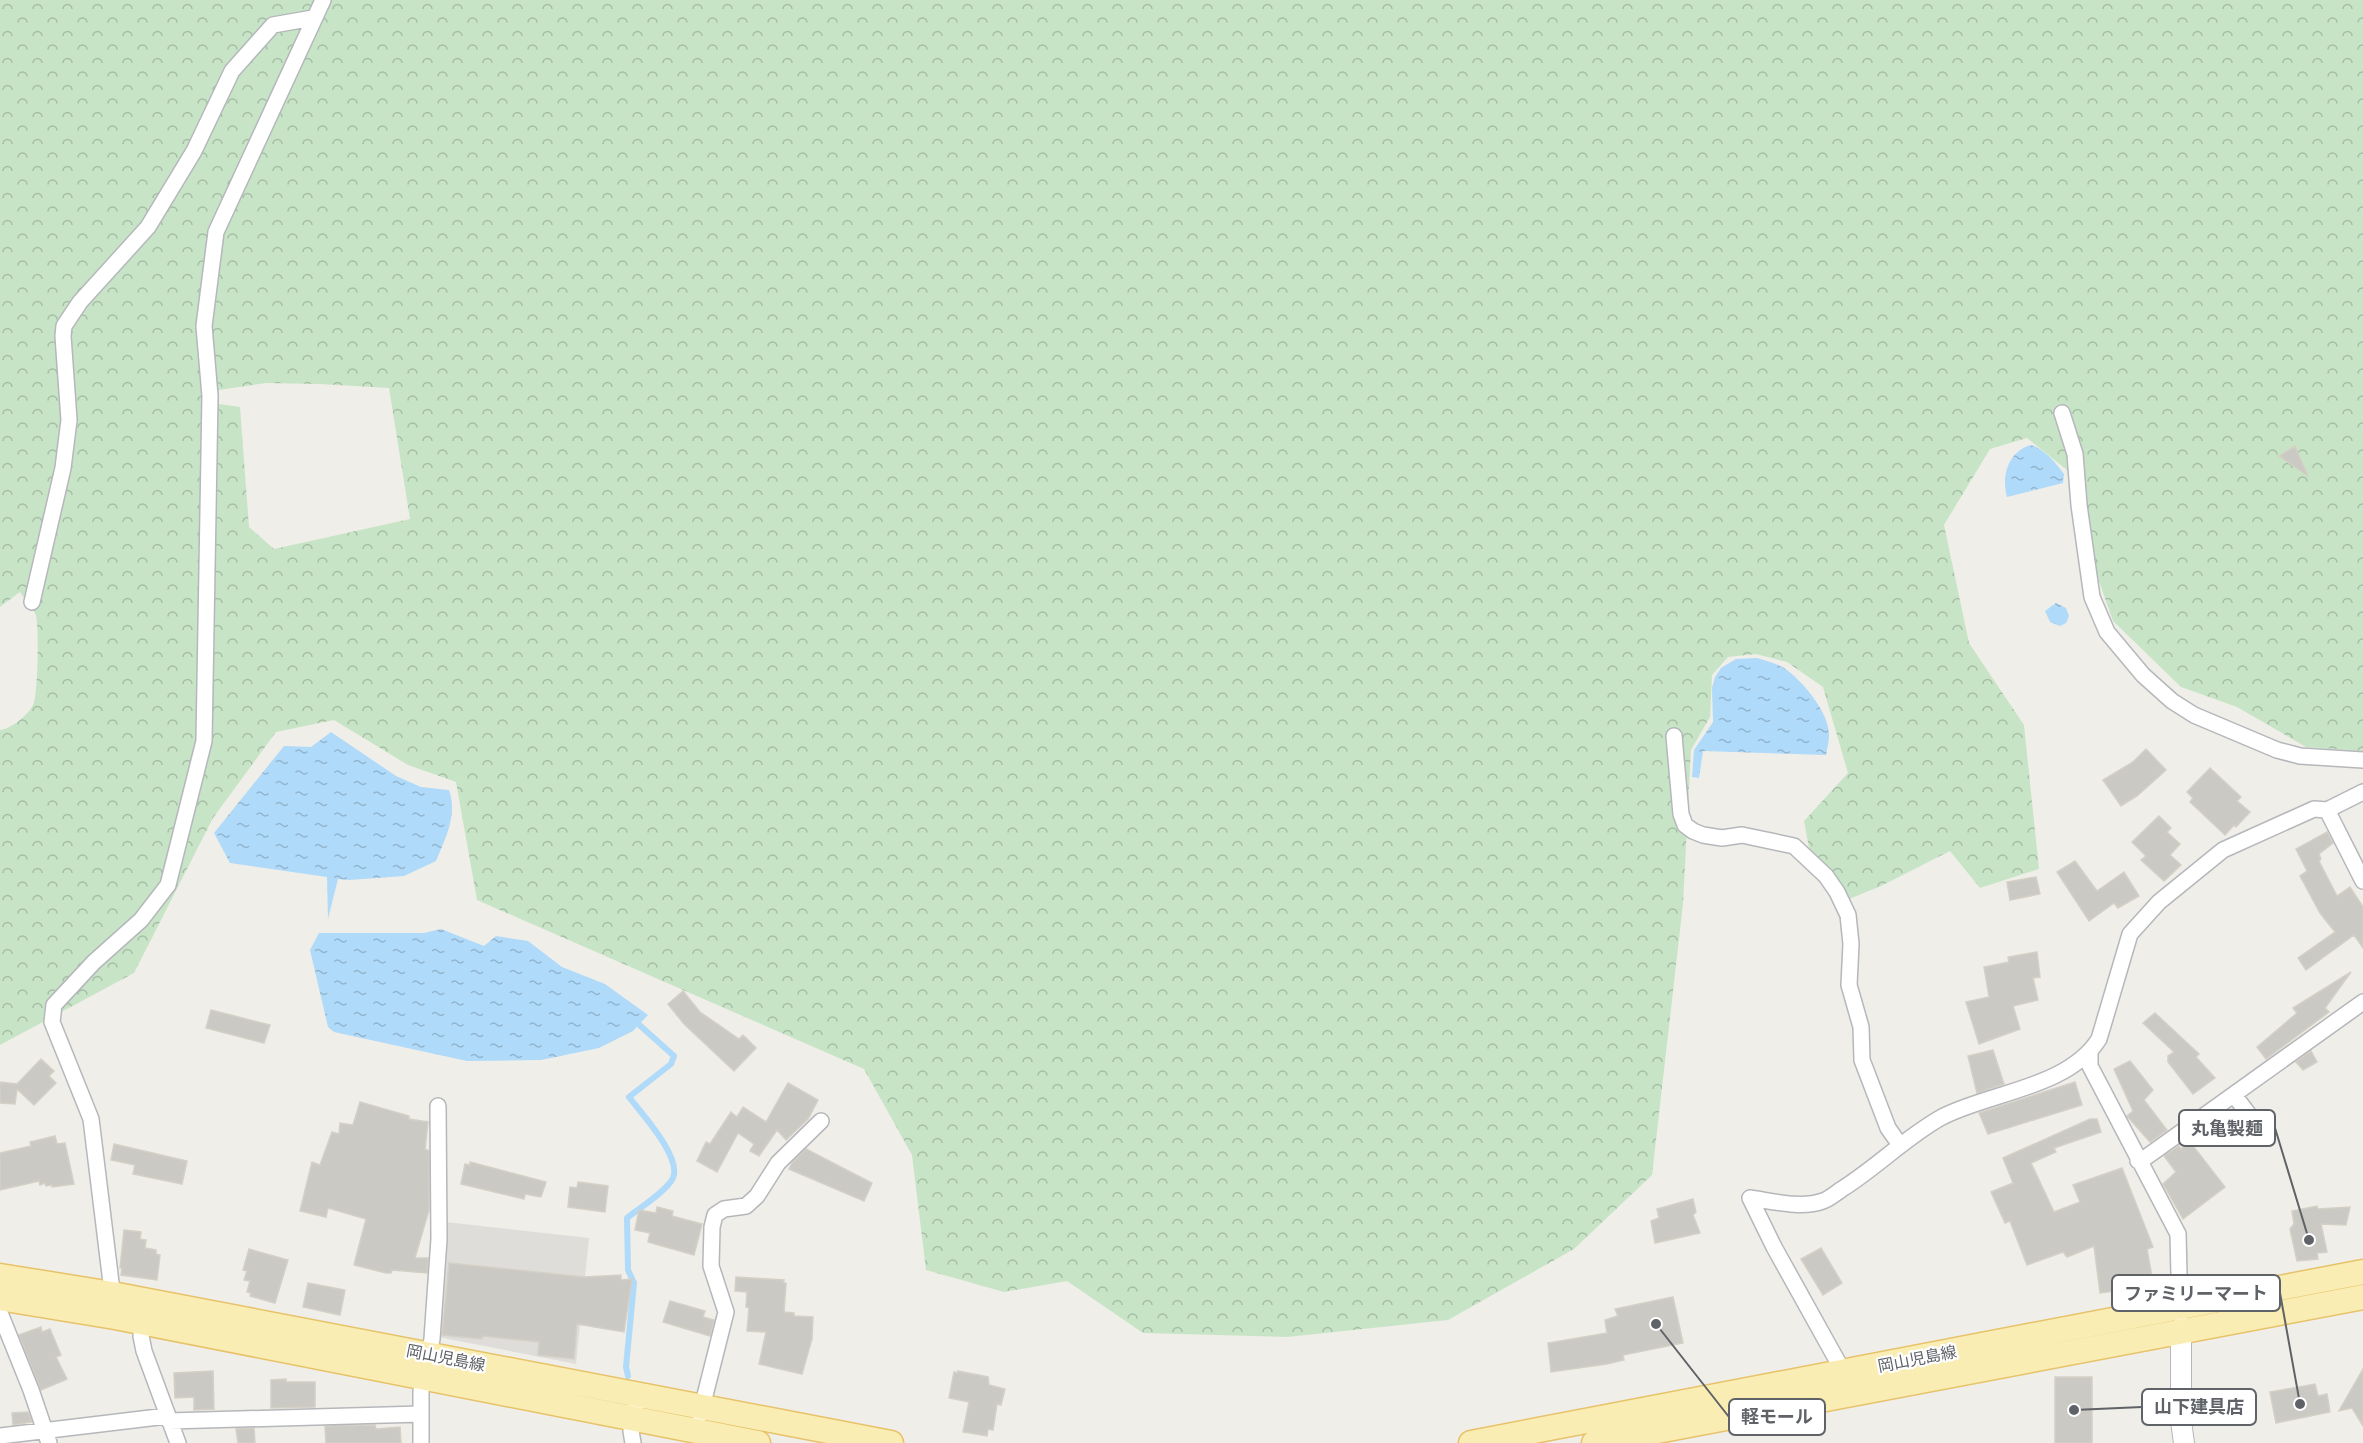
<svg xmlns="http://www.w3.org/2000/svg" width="2363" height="1443" font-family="Barlow,'Noto Sans JP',sans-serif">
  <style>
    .industrial { fill: #dfddda }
    .forest { fill: url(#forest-crowns); fill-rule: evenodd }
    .water { fill: url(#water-ripples) }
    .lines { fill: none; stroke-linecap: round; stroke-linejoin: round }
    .stream { stroke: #afdaf9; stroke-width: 6 }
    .building { fill: #cbc9c4; stroke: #d4d0c6; stroke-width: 1.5 }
    .minor-casing { stroke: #b5b7bb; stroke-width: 18 }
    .tertiary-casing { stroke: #b5b7bb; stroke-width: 22 }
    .primary-casing { stroke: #e7c269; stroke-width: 27 }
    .minor { stroke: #fff; stroke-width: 15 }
    .tertiary { stroke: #fff; stroke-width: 20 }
    .primary { stroke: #f9edb3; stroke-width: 24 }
    .labels { text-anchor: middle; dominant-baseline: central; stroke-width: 4.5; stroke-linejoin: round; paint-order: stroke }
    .street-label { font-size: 16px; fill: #5f6267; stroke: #fff }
    .leader { fill: none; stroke: #5f6267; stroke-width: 2 }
    .callout-dot { fill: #5f6267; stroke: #fff; stroke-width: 2 }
    .callout { fill: #fff; stroke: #5f6267; stroke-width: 2 }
    .callout-label { font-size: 18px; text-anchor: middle; font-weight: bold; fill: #5f6267 }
  </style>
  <defs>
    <pattern id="forest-crowns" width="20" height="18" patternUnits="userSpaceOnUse" patternTransform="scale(1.5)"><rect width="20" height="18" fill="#c7e5c6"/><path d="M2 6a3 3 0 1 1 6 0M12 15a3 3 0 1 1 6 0" fill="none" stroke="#a5bda5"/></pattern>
    <pattern id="water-ripples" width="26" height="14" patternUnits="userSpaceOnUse" patternTransform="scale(1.5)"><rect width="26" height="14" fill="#afdaf9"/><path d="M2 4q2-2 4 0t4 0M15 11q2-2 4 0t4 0" fill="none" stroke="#92b4cd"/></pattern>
  </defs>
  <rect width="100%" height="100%" fill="#f0eee8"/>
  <!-- industrial -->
  <path class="industrial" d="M446 1222 589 1238 576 1364 438 1337Z"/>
  <!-- forest -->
  <path class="forest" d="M0 0H2363V751L2306 747 2237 707 2181 687 2113 621 2092 561 2067 470 2027 438 1990 449 1944 525 1969 643 2024 725 2039 869 1980 888 1950 851 1881 886 1849 899 1809 848 1804 821 1848 773 1823 687 1787 662 1756 654 1728 657 1712 675 1710 717 1691 750 1683 904 1652 1175 1574 1249 1448 1320 1287 1337 1143 1333 1067 1281 1004 1292 926 1270 912 1155 864 1069 477 900 456 782 408 765 334 720 276 732 213 818 134 973 0 1045V730C11 729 28 715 33 705 38 697 39 626 36 616 34 608 24 599 20 592L0 607ZM266 383 319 384 389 388 410 519 274 549 249 527 240 407 219 404V390Z"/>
  <!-- water -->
  <path class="water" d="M2031 445C2045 450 2055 462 2064 474L2063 483 2007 497C2001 475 2009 451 2031 445Z
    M2056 603 2066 608 2069 616 2066 623 2060 626 2050 622 2045 611Z
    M1757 658C1766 661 1776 663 1784 668 1802 680 1830 713 1829 736 1829 742 1827 749 1826 755L1703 751 1699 778 1692 777 1694 750 1713 722 1712 688 1715 677 1721 668 1736 659Z
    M331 732 396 776 421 787 449 790C458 815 445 839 436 861L404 876 349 880 338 879 328 919 327 877 230 863 214 833 284 746 311 747Z
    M441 929 484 946 496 936 528 941 562 967 605 984 648 1015 633 1031 599 1048 541 1060 467 1061 343 1034 334 1032 328 1027 310 950 319 933H424Z"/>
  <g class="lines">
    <!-- stream -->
    <path class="stream" d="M628 1376 626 1367 634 1283 628 1270 627 1218C638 1209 667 1191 673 1178 682 1157 641 1113 629 1097L671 1064 674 1056 635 1021"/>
  </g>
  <!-- building -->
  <path class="building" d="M2295 446 2308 476 2279 456Z
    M2146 749 2166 770 2137 796 2121 806 2103 780 2133 762Z
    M2210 768 2241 797 2237 801 2250 812 2236 827 2234 825 2225 835 2190 802 2193 798 2187 792Z
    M2159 816 2171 828 2167 832 2180 844 2170 855 2181 865 2164 881 2141 860 2146 856 2132 842Z
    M2327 832 2333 843 2319 854 2321 859 2319 861 2337 896 2350 887 2363 907V948L2354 935 2306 970 2298 958 2335 932 2320 913 2300 876 2307 871 2296 849Z
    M2075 861 2097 891 2124 872 2139 896 2118 908 2114 903 2089 921 2057 872Z
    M2036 877 2040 894 2010 900 2007 882Z
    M2037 952 2040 977 2033 978 2038 1000 2013 1006 2020 1029 1979 1044 1966 1002 1989 997 1984 967 2009 962 2008 957Z
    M2351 972 2325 1008 2329 1012 2266 1059 2257 1047 2297 1013 2293 1008Z
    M683 991 700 1012 739 1039 743 1035 756 1048 734 1071 684 1024 668 1004Z
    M211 1010 270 1025 264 1043 206 1028Z
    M2155 1013 2199 1054 2196 1057 2215 1078 2193 1094 2168 1062V1056L2174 1052 2143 1023Z
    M1993 1050 2004 1084 1977 1093 1968 1056Z
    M2311 1051 2317 1062 2303 1070 2296 1062Z
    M41 1059 54 1071 49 1076 56 1083 34 1105 17 1089 15 1104 0 1103V1082L17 1084Z
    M2130 1061 2153 1090 2144 1100 2167 1130 2150 1142 2127 1116 2133 1111 2114 1069Z
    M2075 1082 2082 1105 1988 1134 1979 1113Z
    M788 1083 818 1100 808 1119 786 1140 777 1130 759 1156 750 1151 754 1144 738 1133 717 1172 697 1161 706 1142 710 1144 731 1112 737 1117 743 1107 766 1122Z
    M360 1102 409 1116V1119L428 1122 425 1149 429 1151V1210L415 1258H428L427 1273 392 1270 391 1273H386L354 1265 366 1219 328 1208 326 1217 300 1211 312 1162 320 1165 332 1132 339 1134 340 1123 353 1125Z
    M2090 1119H2097L2101 1132 2054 1148 2056 1152 2031 1163 2054 1212 2080 1202 2073 1185 2122 1168 2153 1247 2147 1249 2154 1288 2119 1294 2115 1291 2100 1293 2094 1246 2067 1257 2063 1252 2027 1265 2010 1221 2005 1223 1991 1192 2013 1183 2003 1158Z
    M55 1136 57 1144 65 1143 74 1184 52 1187V1185L46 1186 45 1183 40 1185 39 1181 0 1190V1153L31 1146 30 1142Z
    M2190 1142 2225 1187 2183 1219 2163 1184 2176 1172 2164 1156 2179 1146 2181 1149Z
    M114 1144 187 1161 182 1184 133 1174 135 1165 111 1160Z
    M806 1149 872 1183 864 1201 789 1169 792 1163Z
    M470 1162 546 1182 541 1197 525 1194 524 1199 461 1184 465 1164 470 1165Z
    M578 1182 608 1186 605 1212 568 1207 570 1187 577 1188Z
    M1693 1199 1696 1212 1693 1215 1700 1233 1655 1243 1651 1221 1659 1218 1657 1209Z
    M2317 1206 2318 1209 2350 1207 2346 1225 2321 1224 2327 1252 2317 1253 2318 1259 2297 1261 2290 1229 2294 1224 2292 1211Z
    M657 1207 673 1211 672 1216 702 1224 694 1255 648 1242 650 1233 635 1230 639 1210 656 1213Z
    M124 1230 141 1232 140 1239 146 1240 145 1248 156 1250V1254L160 1255 157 1280 121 1275 122 1268H120Z
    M1821 1248 1842 1283 1823 1295 1801 1259Z
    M249 1249 288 1260 275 1303 250 1296 251 1293 247 1292 250 1281 244 1280 247 1271 243 1270Z
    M449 1263 584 1277 621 1275V1280L632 1279 624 1332 577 1324 574 1359 538 1355 539 1342 482 1336V1339L442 1335Z
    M736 1277 784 1280 783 1283H786L784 1312 794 1313V1316L813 1317 812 1339 802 1374 759 1364 766 1332 747 1331 749 1308 746 1307 747 1292 735 1291Z
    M308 1283 345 1290 340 1315 303 1307Z
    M1673 1297 1683 1343 1623 1355 1624 1360 1607 1364 1551 1372 1548 1343 1607 1333 1605 1320 1618 1316 1615 1309Z
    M670 1301 705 1311 703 1317 714 1320 710 1336 663 1322Z
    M41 1327 42 1332 50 1329 61 1355 56 1357 67 1379 41 1390 19 1335Z
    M2363 1369V1426L2352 1408 2339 1411Z
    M213 1371 214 1409 194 1410V1397L175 1398 174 1373Z
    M958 1371 988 1377 989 1385 1005 1389 1001 1405 997 1404 993 1430 988 1429 987 1436 963 1432 969 1402 949 1398 954 1372 958 1373Z
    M2055 1377H2092V1443H2055Z
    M286 1379V1382H315V1407L271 1408V1380Z
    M2315 1384 2318 1396 2327 1394 2330 1412 2276 1423 2270 1392Z
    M28 1412 32 1422 13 1425 12 1413Z
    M375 1425 376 1429 400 1427 401 1443H326L325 1426Z
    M254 1428 255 1443H238L236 1429Z"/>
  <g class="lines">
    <!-- minor casing -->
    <g class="minor-casing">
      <path id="minor" d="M2062 413 2075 454 2079 505 2092 597 2107 632 2143 675 2172 701 2194 715 2277 750 2300 756 2363 760
        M32 602 63 468 69 420 63 336 64 326 80 302 148 227 194 151 232 71 273 25 313 18
        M1674 736 1681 814 1685 825 1693 831 1703 835 1722 838 1742 835 1794 846 1826 876 1837 892 1848 915 1851 944 1849 985 1861 1027 1862 1060 1888 1128 1900 1145
        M2327 810 2363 881
        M2090 1053V1066L2178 1234 2180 1315
        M2234 1095 2265 1136
        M2138 1161 2145 1158 2363 1002
        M113 1299 91 1119 52 1022 54 1005 94 962 141 920 168 885 204 741 210 396 204 326 216 232 323 0
        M0 1313 31 1390 49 1443
        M144 1323 141 1336 144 1351 178 1443
        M1842 1373 1839 1364 1774 1247 1750 1198C1772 1201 1801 1209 1823 1201 1829 1199 1836 1193 1842 1189 1877 1167 1906 1137 1942 1117 1990 1092 2068 1088 2099 1039L2130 934 2159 902 2223 850 2314 809 2327 810 2363 792
        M700 1415 726 1312 711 1266 712 1227 715 1215 724 1209 746 1206 757 1196 778 1163 821 1121
        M169 1421 421 1414
        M0 1436 167 1416
        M421 1443V1391L432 1339 439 1239 438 1106
        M633 1443 631 1431 638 1395"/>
    </g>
    <!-- tertiary casing -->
    <g class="tertiary-casing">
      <path id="tertiary" d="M2181 1333V1421L2184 1443"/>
    </g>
    <!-- primary casing -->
    <g class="primary-casing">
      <path id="primary" d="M0 1276 112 1294 891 1443
        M0 1298 115 1317 758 1443
        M1471 1443 2363 1272
        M1594 1443 2363 1297"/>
    </g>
    <!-- minor -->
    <use href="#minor" class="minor"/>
    <!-- tertiary -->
    <use href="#tertiary" class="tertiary"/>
    <!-- primary -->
    <use href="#primary" class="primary"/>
  </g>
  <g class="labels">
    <!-- street labels -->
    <g class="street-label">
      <text transform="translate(446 1357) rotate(11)">岡山児島線</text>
      <text transform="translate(1917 1358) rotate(-11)">岡山児島線</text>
    </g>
  </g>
  <!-- callouts -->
  <path class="leader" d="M2309 1240L2275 1128M2300 1404L2280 1293M2074 1410L2142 1407M1656 1324L1729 1417"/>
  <g class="callout-dot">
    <circle cx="2309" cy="1240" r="6"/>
    <circle cx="2300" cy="1404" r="6"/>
    <circle cx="2074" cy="1410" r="6"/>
    <circle cx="1656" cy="1324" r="6"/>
  </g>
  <g class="callout">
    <rect x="2179" y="1110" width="96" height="36" rx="6"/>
    <rect x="2112" y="1275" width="168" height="36" rx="6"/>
    <rect x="2142" y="1389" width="114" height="36" rx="6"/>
    <rect x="1729" y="1399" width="96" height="36" rx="6"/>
  </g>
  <g class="callout-label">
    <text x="2227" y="1135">丸亀製麺</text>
    <text x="2196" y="1300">ファミリーマート</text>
    <text x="2199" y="1413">山下建具店</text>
    <text x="1777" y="1423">軽モール</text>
  </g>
</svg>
